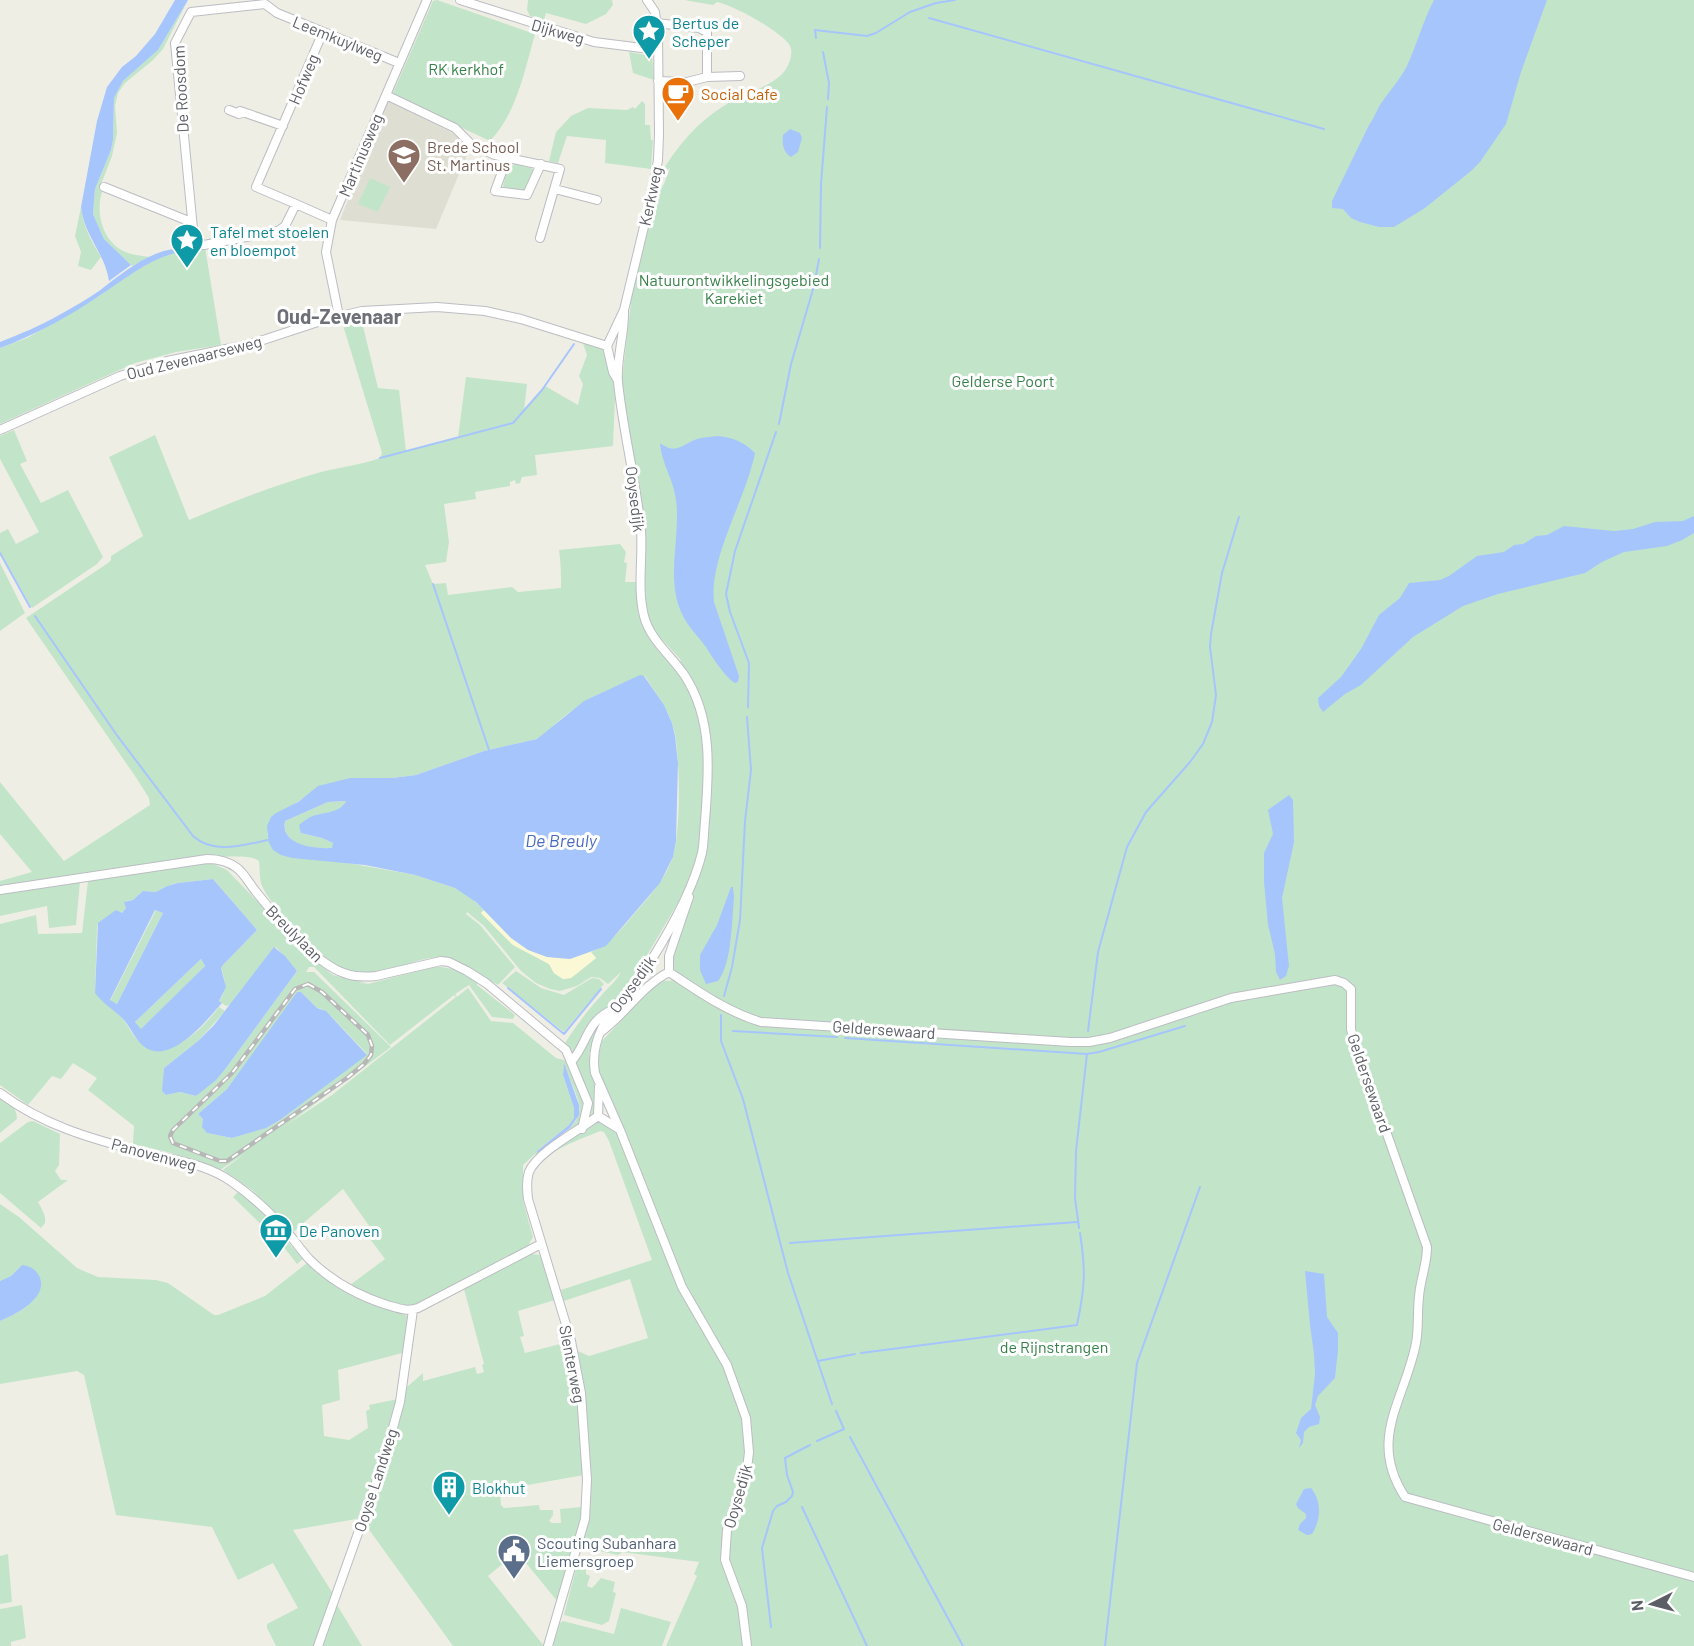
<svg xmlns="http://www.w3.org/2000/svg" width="1694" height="1646" font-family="Barlow,sans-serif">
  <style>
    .education { fill: #deded3 }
    .green { fill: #c2e5c9; fill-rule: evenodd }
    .sand { fill: #faf8d5 }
    .water { fill: #a6c5fd; fill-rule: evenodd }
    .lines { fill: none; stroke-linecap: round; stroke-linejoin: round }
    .stream { stroke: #a6c5fd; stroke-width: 2 }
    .minor-casing { stroke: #bcbdc3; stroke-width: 10 }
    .minor { stroke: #fff; stroke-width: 8 }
    .rail-casing { stroke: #b7b7b8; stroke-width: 4.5 }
    .rail { stroke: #fff; stroke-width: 2; stroke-dasharray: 7; stroke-linecap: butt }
    .labels { text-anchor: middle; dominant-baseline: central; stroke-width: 6; stroke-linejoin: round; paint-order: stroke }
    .culture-label { font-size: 16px; fill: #0d838f; stroke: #fff; text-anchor: start }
    .street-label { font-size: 16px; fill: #5c5e65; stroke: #fff }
    .park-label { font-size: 16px; fill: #368249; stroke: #fff }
    .food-label { font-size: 16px; fill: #c56008; stroke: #fff; text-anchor: start }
    .education-label { font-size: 16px; fill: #785e54; stroke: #fff; text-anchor: start }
    .service-label { font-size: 16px; fill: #4e5e75; stroke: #fff; text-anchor: start }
    .water-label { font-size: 18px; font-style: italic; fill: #486ac1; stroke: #fff }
    .quarter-label { font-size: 20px; font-weight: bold; fill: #6d7077; stroke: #fff }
  </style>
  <rect width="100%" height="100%" fill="#efeee5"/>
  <!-- education -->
  <path class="education" d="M388 101 451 132 470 148 436 229 340 220Z"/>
  <!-- green -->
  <path class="green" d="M188 0 163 49 153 60 125 83 118 93 115 106 117 133 112 156 100 187 103 189C95 210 101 239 123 251 131 255 142 256 150 257L132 266 104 239 93 214 95 189 111 150 113 140 114 98 123 81 158 50Z
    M437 0 535 34C525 69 517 113 490 141L392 95 433 1Z
    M528 0H612L613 5 606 14 586 24 546 13 544 20 530 16 527 10Z
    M684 0H1694V1646H750L749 1627 744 1600 728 1565 727 1541 744 1487 749 1421 738 1383 726 1358 683 1283 599 1074 597 1063 602 1041 652 988 664 981 677 980 672 959 704 856 711 794 712 757 710 735 702 703 682 666 680 659 656 633 646 612 641 503 621 378 622 380 633 284 655 197 664 184 670 168 659 177C676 147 697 122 727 104 744 94 776 85 786 69 791 61 794 49 788 43 776 29 735 6 717 2L713 5Z
    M629 52 652 56 654 80 633 73Z
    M642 101 645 104V125H650L651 140H653L651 169 605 163 606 140 567 136 558 163 549 161 556 132 571 116 588 108 627 110 633 107 635 109Z
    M515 164 531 168 536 172 525 191 505 189 503 186 508 167Z
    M370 178 390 187 378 212 358 204Z
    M81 207C83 227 91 240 101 257L91 270 78 266 81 252 75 236Z
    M205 247 221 345 176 352 135 363 0 424V348L27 338 99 296 135 270 160 257 186 249 191 262 201 248Z
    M361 318 378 388 399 390 406 451 458 437 466 377 527 384 524 411 545 386 578 405 583 384 579 376 587 355 583 343 599 347 604 351 613 379 615 398 613 446 535 455 537 475 522 477 520 483 516 484 515 480 510 482V486L475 492 476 499 444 504 449 542 446 562 425 565 433 584 446 583 448 595 512 587 518 592 561 588C561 575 561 563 559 550L620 544 626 552 624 562 627 563 625 582H636L638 613 644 629 683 678 692 694 701 721 706 758 700 849 682 896 646 957 596 1029 589 1054 595 1087 594 1114 586 1122C588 1119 590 1117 591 1114 594 1101 572 1055 565 1043 576 1026 587 1011 600 997 607 988 616 982 621 972L608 984 600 978 591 977 577 986 560 991 550 989 536 983 521 971 484 926 467 912 466 914 480 925 515 967 498 985C481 975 465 962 445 958 421 954 398 971 374 972 361 973 346 971 334 965 315 955 273 908 263 888 259 881 260 869 259 861 247 853 227 859 213 855L0 886V881L32 872 0 834V782L64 861 150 805 149 798 137 779 26 618 108 563 111 560V556L143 536 109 457 155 435 189 520C232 502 275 485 321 472 341 467 360 465 380 458L382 453 342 322ZM645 676C654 691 666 706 672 723 681 747 681 832 673 856 666 878 650 896 635 913 621 929 611 944 591 952L596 958 571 978 563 979 554 973 549 964 513 945 481 913 484 910 468 895 455 888 415 875 343 862 267 834 290 807 306 796 350 778H392L416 775 484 751 537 739 543 736C576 702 601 692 645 676Z
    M14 430 27 461 20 464 41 503 68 490 103 557 97 564 32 608 0 552V533L8 529 16 544 39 532 0 459V436Z
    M0 563 25 613 0 631Z
    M346 801C341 811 327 814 316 815L301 833 322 838 333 843V848C314 849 281 846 285 821L328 802Z
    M198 863H211L227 870 315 961 333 975 368 984 433 967H441L453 969 468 977 470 976 477 980V985L515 1015 513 1019 492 1017 469 985 455 994 457 997 468 988 491 1021 513 1023 556 1058 567 1061C577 1083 592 1105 577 1128L538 1155 535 1154 523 1165V1201L533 1237 528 1246 420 1304C399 1309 368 1297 350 1285L385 1259 367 1235 372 1230 343 1189 293 1232 252 1190 223 1170 244 1154 220 1170 171 1153 133 1144 134 1126 88 1090 97 1078 73 1063 61 1079 52 1076 28 1105 0 1085V924L36 915 38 934 82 933 88 881ZM213 879 257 930 223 965 221 968C226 982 227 989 219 1001L226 1006 230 1005 276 947 297 971 226 1068 196 1096 180 1092 166 1095 163 1091 164 1068 198 1041 225 1011 219 1007C202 1029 172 1061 142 1044 134 1039 128 1025 122 1018 114 1009 104 1001 95 993L97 929 98 923 122 913 126 908V901L133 900 143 891 156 892 167 886 178 883ZM309 967H314L390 1045 454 995 456 997 332 1095 288 1124 391 1047 314 972H306ZM301 992 317 1008 322 1009 332 1017 367 1054 280 1120 265 1128 232 1138 207 1133 203 1119 198 1114 227 1089ZM564 1064C568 1077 576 1091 579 1104 583 1126 552 1142 538 1153V1150L569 1125 574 1118V1108L563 1075Z
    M80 882 76 925 49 928 47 906 0 916V893Z
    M156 910 163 913 117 1004 110 1001Z
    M201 959 205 966 141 1030 135 1022Z
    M516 971 541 988 564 995 592 978 599 979 604 984 564 1032 502 983Z
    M0 1096C9 1103 17 1107 17 1119L0 1133Z
    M599 1120 617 1131 659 1238 725 1365 741 1410 744 1427 746 1458 732 1503 723 1543 741 1611 744 1646H666L697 1576 694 1574 699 1562 622 1552 618 1555 581 1547C593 1513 590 1480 588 1445 586 1413 584 1383 578 1351L589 1356 648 1338 630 1279 564 1301 561 1290 652 1260 609 1141 604 1132 600 1131C577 1141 533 1154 531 1184 530 1193 534 1203 536 1212 522 1171 535 1162 567 1140 578 1133 588 1125 599 1120Z
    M33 1121 60 1134 59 1165 55 1171 61 1180H68L38 1202C42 1210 46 1214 45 1223L41 1228 0 1193V1143L28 1122Z
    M239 1191 260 1211 303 1259 297 1264 283 1246 233 1197Z
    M0 1204 19 1217 77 1268 98 1277 156 1280 168 1283 214 1315H218L265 1296 307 1263C325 1280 347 1296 371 1304 383 1308 397 1310 407 1316L410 1321 406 1352 338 1370 340 1400 322 1405 324 1436 349 1440 368 1428 366 1411 370 1409 369 1405 398 1399 385 1454 362 1518 293 1530 335 1597 316 1646H276L267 1628V1624L298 1608 273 1563 238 1580 212 1527 116 1515 84 1375 77 1371 0 1384V1321C16 1315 42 1301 41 1281L22 1265 11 1276 0 1281Z
    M531 1254 541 1255 555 1300 518 1311 524 1336 520 1337 525 1353 568 1342 578 1394 584 1475 500 1490 501 1505 504 1508 539 1505 540 1510H553V1515L549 1521 552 1523H561L560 1509 582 1507 579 1529 558 1602 517 1552 488 1576 544 1646H453L365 1524 387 1460 407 1387 423 1373V1381L475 1367 477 1374 484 1372 482 1365 484 1364 464 1289Z
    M8 1554 12 1602 0 1604V1556Z
    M581 1559 586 1560 584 1569 586 1570V1574L590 1576 587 1586 592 1588 601 1578 615 1582 613 1592 616 1593 609 1621 602 1625 564 1615 578 1561Z
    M22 1605 26 1638 11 1642V1646H0V1609Z
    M337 1605 362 1646H320Z
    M621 1608 671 1622 662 1646H553L560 1623 563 1621 614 1634Z"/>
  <!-- sand -->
  <path class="sand" d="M484 910C516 943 542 971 591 952L596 958 571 978 563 979 554 973 549 964 513 945 481 913Z"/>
  <!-- water -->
  <path class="water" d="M175 0H188L158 50 123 81 114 98 113 140 111 150 95 189 93 214 104 239 131 265 109 281C105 253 84 236 81 207L97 121 107 87 122 67 136 56 155 34Z
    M1434 0H1547L1521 72 1506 124 1480 162 1471 171 1425 208 1394 227H1379L1360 222 1351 218 1343 209 1332 208V201L1369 125C1374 118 1376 112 1380 105 1389 91 1400 80 1407 66 1417 44 1423 21 1434 0Z
    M790 129 800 133 802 138 798 152 791 157C783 152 782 144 783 135Z
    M185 248 184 251C150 257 127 278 99 296 68 317 35 335 0 348V342C20 334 40 326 59 315 72 308 86 300 99 291 124 272 151 248 185 248Z
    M718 436C733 438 743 441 755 453 746 499 709 557 714 602L739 676 738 682 735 683C725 677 712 657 706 647 698 636 688 627 682 614 665 578 681 537 676 500 674 480 661 463 660 443 673 453 679 448 692 441 700 437 709 437 718 436Z
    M1694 516V533L1682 540 1667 546 1624 552 1602 562 1585 573 1498 594 1463 606 1413 637 1361 685 1345 694 1323 712 1319 706 1318 698 1341 677 1361 649 1379 615 1400 598 1409 583 1440 580 1449 576 1477 556 1504 552 1514 545 1523 544 1536 536 1547 535 1564 526 1614 531 1633 529 1655 522 1683 521Z
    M640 675 644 676 664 705 672 723 675 736 678 763 676 841 673 857 660 883 606 946 570 959 547 957 528 950 511 938 476 902 455 888 415 875 365 865 292 858 281 855 273 850 269 843 267 826 271 817 276 813 298 802 318 786 350 778H392L416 775 484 751 537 739 584 701ZM346 801C340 812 328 812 316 815 310 816 304 821 299 825L301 833 322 838 333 843 332 848C314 849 280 845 285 821L328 802Z
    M1289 795 1293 800 1294 842 1282 898 1289 966 1286 976 1280 980 1276 972 1275 954 1268 925 1264 882V853L1273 834 1268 810Z
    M213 879 257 930 223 965 221 968 226 987 219 1001 222 1003C207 1020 172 1064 146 1048 135 1041 131 1027 122 1018 113 1009 102 1003 95 993L98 923 116 910 122 913 126 908 124 902 133 900 143 891 156 892 167 886 178 883ZM155 910 163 913 117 1004 110 1000ZM201 959 205 966 141 1029 135 1022Z
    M731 887H733L734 897C732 919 732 964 718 981L706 984 700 970V955L717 925Z
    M274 947 285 956 297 971 226 1068 216 1080 196 1096 180 1092 166 1095 162 1091 164 1068 198 1041 214 1025Z
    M297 992H301L317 1008 326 1011 367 1055 280 1120 266 1128 232 1138 207 1133 202 1127 203 1119 198 1114 227 1089Z
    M564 1063 579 1105V1115L570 1128 538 1153 537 1151 569 1125 574 1118V1108L563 1075Z
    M22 1265C29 1266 34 1268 38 1274 52 1296 16 1315 0 1321V1281L11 1276Z
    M1305 1271 1324 1274 1327 1317 1338 1333V1350L1335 1378 1318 1396 1315 1405 1320 1417 1319 1424 1309 1427 1304 1432 1303 1443 1299 1448 1301 1440 1296 1433 1301 1418 1311 1409 1315 1374 1314 1354 1310 1325Z
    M1311 1488C1322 1501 1321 1520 1312 1534L1307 1535 1298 1530 1300 1524 1306 1518V1514L1298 1508 1296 1504 1304 1489Z"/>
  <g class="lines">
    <!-- stream -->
    <path class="stream" d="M929 18 1324 129
      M816 38 815 30 867 36 876 33 910 12 936 3 955 0
      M823 52 829 83 828 99
      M820 248 821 184 827 107
      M779 424 791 364 814 286 819 259
      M380 458 513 423 542 390 574 344
      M0 553 30 607
      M433 584 489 750
      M35 616 116 734 193 836C214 855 243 845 268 840
      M748 707 749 663 730 612 726 594 735 551 776 432
      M508 988 564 1034 601 989
      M724 996 732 967 740 920 745 821 751 770 747 717
      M721 1015V1041L743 1099 788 1273 832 1404
      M733 1031 837 1037
      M1088 1031 1098 952 1127 847 1146 812 1190 762 1203 744 1212 722 1216 695 1210 647 1211 634 1222 573 1239 517
      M845 1038 1087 1054 1076 1151 1075 1198 1079 1228
      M1087 1054 1099 1052 1185 1026
      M790 1243 1077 1222
      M861 1353 1077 1325C1085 1287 1086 1271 1080 1233
      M818 1361 855 1354
      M850 1437 963 1646
      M817 1441 844 1429 836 1411
      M802 1507 867 1646
      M771 1627 762 1548 773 1511 777 1506 786 1502 792 1496 793 1492 787 1475 785 1458 810 1445
      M1105 1646 1137 1363 1200 1187"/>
    <!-- minor casing -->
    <g class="minor-casing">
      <path id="minor" d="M460 0 594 42 658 50
        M657 23 699 28 707 32V77
        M658 81 687 82 707 77 740 76
        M386 95 455 128 472 145 495 155 560 169 540 238
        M229 110 239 114 240 111 283 126
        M507 158 495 191 527 195 541 164
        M104 187 191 222
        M555 189 597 200
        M296 204 256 187 323 32
        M332 220 296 204 285 226 278 231 204 245 200 244 194 239 175 43 191 12 265 4 277 13 399 63
        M624 310C625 334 616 358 618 382 623 432 636 480 641 530 643 558 637 589 644 616 650 640 672 656 685 676 713 719 709 772 705 821 704 831 704 843 702 853 693 890 672 927 652 959 629 997 587 1024 595 1073L620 1130 682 1287 727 1365 746 1418 749 1452 747 1469 727 1530 725 1560 742 1606 747 1646
        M339 316 326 252 332 220 427 0
        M607 346 624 310 653 189 658 160 659 134 658 32 655 12 647 0
        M0 430 120 376 167 361 251 344 324 320 362 311 437 307 485 311 521 319 607 346 613 372 617 379
        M0 890 207 859C218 859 228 861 237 868 245 874 250 885 257 893 277 918 315 963 344 973 354 977 366 977 376 976L441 961 449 962 467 971 486 983 566 1050 588 1103 582 1129
        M669 972C698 991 727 1012 761 1022L1070 1042H1089L1110 1038 1231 998 1335 980 1344 983 1351 989V1029L1353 1038 1427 1247C1427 1265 1420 1280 1419 1297 1417 1313 1419 1328 1416 1343 1405 1400 1367 1439 1405 1497L1694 1577
        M602 1031C626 1013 642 986 669 972V956L689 897
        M572 1061C588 1042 586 1022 612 1010
        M0 1093C42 1125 92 1139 142 1152 173 1160 205 1163 232 1182 251 1195 268 1211 283 1227 292 1237 300 1249 309 1259 330 1280 359 1296 387 1305 398 1308 407 1312 418 1308L541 1244
        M598 1116 619 1129
        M318 1646 385 1457 400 1402 413 1310
        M548 1646 585 1519 587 1480 581 1393 571 1341 528 1199C527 1190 526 1181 529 1172 537 1152 580 1130 598 1116L599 1087"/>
    </g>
    <!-- minor -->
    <use href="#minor" class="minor"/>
    <!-- rail casing -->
    <g class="rail-casing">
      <path id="rail" d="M308 984 322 992 368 1035 372 1046 371 1055 364 1064 347 1078 227 1161H220L173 1143 170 1136 173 1130 232 1073 295 989Z"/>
    </g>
    <!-- rail -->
    <use href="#rail" class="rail"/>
  </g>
  <!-- icons -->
  <defs>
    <g id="sight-pin" transform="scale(1.725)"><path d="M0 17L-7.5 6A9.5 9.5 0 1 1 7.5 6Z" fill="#0f9aa8" stroke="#fff"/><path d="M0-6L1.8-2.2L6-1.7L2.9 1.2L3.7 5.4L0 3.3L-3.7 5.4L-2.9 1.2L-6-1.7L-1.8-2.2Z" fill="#fff"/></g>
    <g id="cafe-pin" transform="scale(1.725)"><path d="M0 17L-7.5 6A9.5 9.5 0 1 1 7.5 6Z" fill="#e8710a" stroke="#fff"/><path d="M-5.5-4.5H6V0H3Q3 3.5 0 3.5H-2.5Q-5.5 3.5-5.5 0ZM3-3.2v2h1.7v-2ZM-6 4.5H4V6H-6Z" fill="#fff"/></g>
    <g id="school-pin" transform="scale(1.725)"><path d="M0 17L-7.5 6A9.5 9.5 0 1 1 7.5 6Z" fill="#8d6e63" stroke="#fff"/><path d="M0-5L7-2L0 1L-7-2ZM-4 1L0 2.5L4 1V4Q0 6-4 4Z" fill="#fff"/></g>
    <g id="museum-pin" transform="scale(1.725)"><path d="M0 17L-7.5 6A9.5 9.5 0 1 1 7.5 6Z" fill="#0f9aa8" stroke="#fff"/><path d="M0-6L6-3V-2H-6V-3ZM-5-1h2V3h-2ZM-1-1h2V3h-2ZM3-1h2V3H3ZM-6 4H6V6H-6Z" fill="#fff"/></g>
    <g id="building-pin" transform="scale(1.725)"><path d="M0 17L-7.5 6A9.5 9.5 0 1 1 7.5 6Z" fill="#0f9aa8" stroke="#fff"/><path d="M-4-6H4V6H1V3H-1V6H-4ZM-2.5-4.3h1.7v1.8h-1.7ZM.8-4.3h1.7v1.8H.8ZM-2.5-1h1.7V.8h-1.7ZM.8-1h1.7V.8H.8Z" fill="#fff"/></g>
    <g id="civic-pin" transform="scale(1.725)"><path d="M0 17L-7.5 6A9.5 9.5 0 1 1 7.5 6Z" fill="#5c6f8a" stroke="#fff"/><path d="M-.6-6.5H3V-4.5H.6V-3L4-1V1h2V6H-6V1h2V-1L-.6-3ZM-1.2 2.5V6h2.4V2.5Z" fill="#fff"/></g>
  </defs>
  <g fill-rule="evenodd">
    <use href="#sight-pin" x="649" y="31"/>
    <use href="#cafe-pin" x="678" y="93"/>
    <use href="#school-pin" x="404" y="155"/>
    <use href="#sight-pin" x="187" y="240"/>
    <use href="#museum-pin" x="276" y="1230"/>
    <use href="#building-pin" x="449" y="1487"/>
    <use href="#civic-pin" x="514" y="1551"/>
  </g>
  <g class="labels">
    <!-- culture labels -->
    <g class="culture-label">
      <text x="672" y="22">Bertus de<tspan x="672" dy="18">Scheper</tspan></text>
      <text x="210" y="231">Tafel met stoelen<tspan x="210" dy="18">en bloempot</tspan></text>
      <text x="299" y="1230">De Panoven</text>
      <text x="472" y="1487">Blokhut</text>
    </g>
    <!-- street labels -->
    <g class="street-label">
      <text transform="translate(558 31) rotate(16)">Dijkweg</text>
      <text transform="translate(338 38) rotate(22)">Leemkuylweg</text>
      <text transform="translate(303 79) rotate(-67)">Hofweg</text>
      <text transform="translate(180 89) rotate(-93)">De Roosdom</text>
      <text transform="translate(360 155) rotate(-67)">Martinusweg</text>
      <text transform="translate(650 196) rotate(-78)">Kerkweg</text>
      <text transform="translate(194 357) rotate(-14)">Oud Zevenaarseweg</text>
      <text transform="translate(636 499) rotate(83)">Ooysedijk</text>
      <text transform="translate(295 933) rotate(45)">Breulylaan</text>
      <text transform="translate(632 984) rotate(-54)">Ooysedijk</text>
      <text transform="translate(884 1029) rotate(4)">Geldersewaard</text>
      <text transform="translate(1370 1083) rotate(71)">Geldersewaard</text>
      <text transform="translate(154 1154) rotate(15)">Panovenweg</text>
      <text transform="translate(573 1364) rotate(79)">Slenterweg</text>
      <text transform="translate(375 1480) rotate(-72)">Ooyse Landweg</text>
      <text transform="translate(737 1496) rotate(-74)">Ooysedijk</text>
      <text transform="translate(1543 1536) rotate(15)">Geldersewaard</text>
    </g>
    <!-- park labels -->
    <g class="park-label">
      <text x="466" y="68">RK kerkhof</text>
      <text x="734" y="279">Natuurontwikkelingsgebied<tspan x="734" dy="18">Karekiet</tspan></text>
      <text x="1003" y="380">Gelderse Poort</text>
      <text x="1054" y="1346">de Rijnstrangen</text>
    </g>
    <!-- food labels -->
    <g class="food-label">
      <text x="701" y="93">Social Cafe</text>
    </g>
    <!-- education labels -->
    <g class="education-label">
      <text x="427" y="146">Brede School<tspan x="427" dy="18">St. Martinus</tspan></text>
    </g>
    <!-- service labels -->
    <g class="service-label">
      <text x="537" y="1542">Scouting Subanhara<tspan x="537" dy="18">Liemersgroep</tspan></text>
    </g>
    <!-- water labels -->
    <g class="water-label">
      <text x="561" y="840">De Breuly</text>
    </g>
    <!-- quarter labels -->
    <g class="quarter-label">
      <text x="339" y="316">Oud-Zevenaar</text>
    </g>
  </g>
  <!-- north arrow -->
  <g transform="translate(1652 1604) rotate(264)" stroke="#ffffff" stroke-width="4.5" paint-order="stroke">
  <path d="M0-4.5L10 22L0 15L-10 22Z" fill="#5c5e65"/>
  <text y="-9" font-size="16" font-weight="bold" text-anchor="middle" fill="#5c5e65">N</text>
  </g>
</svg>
